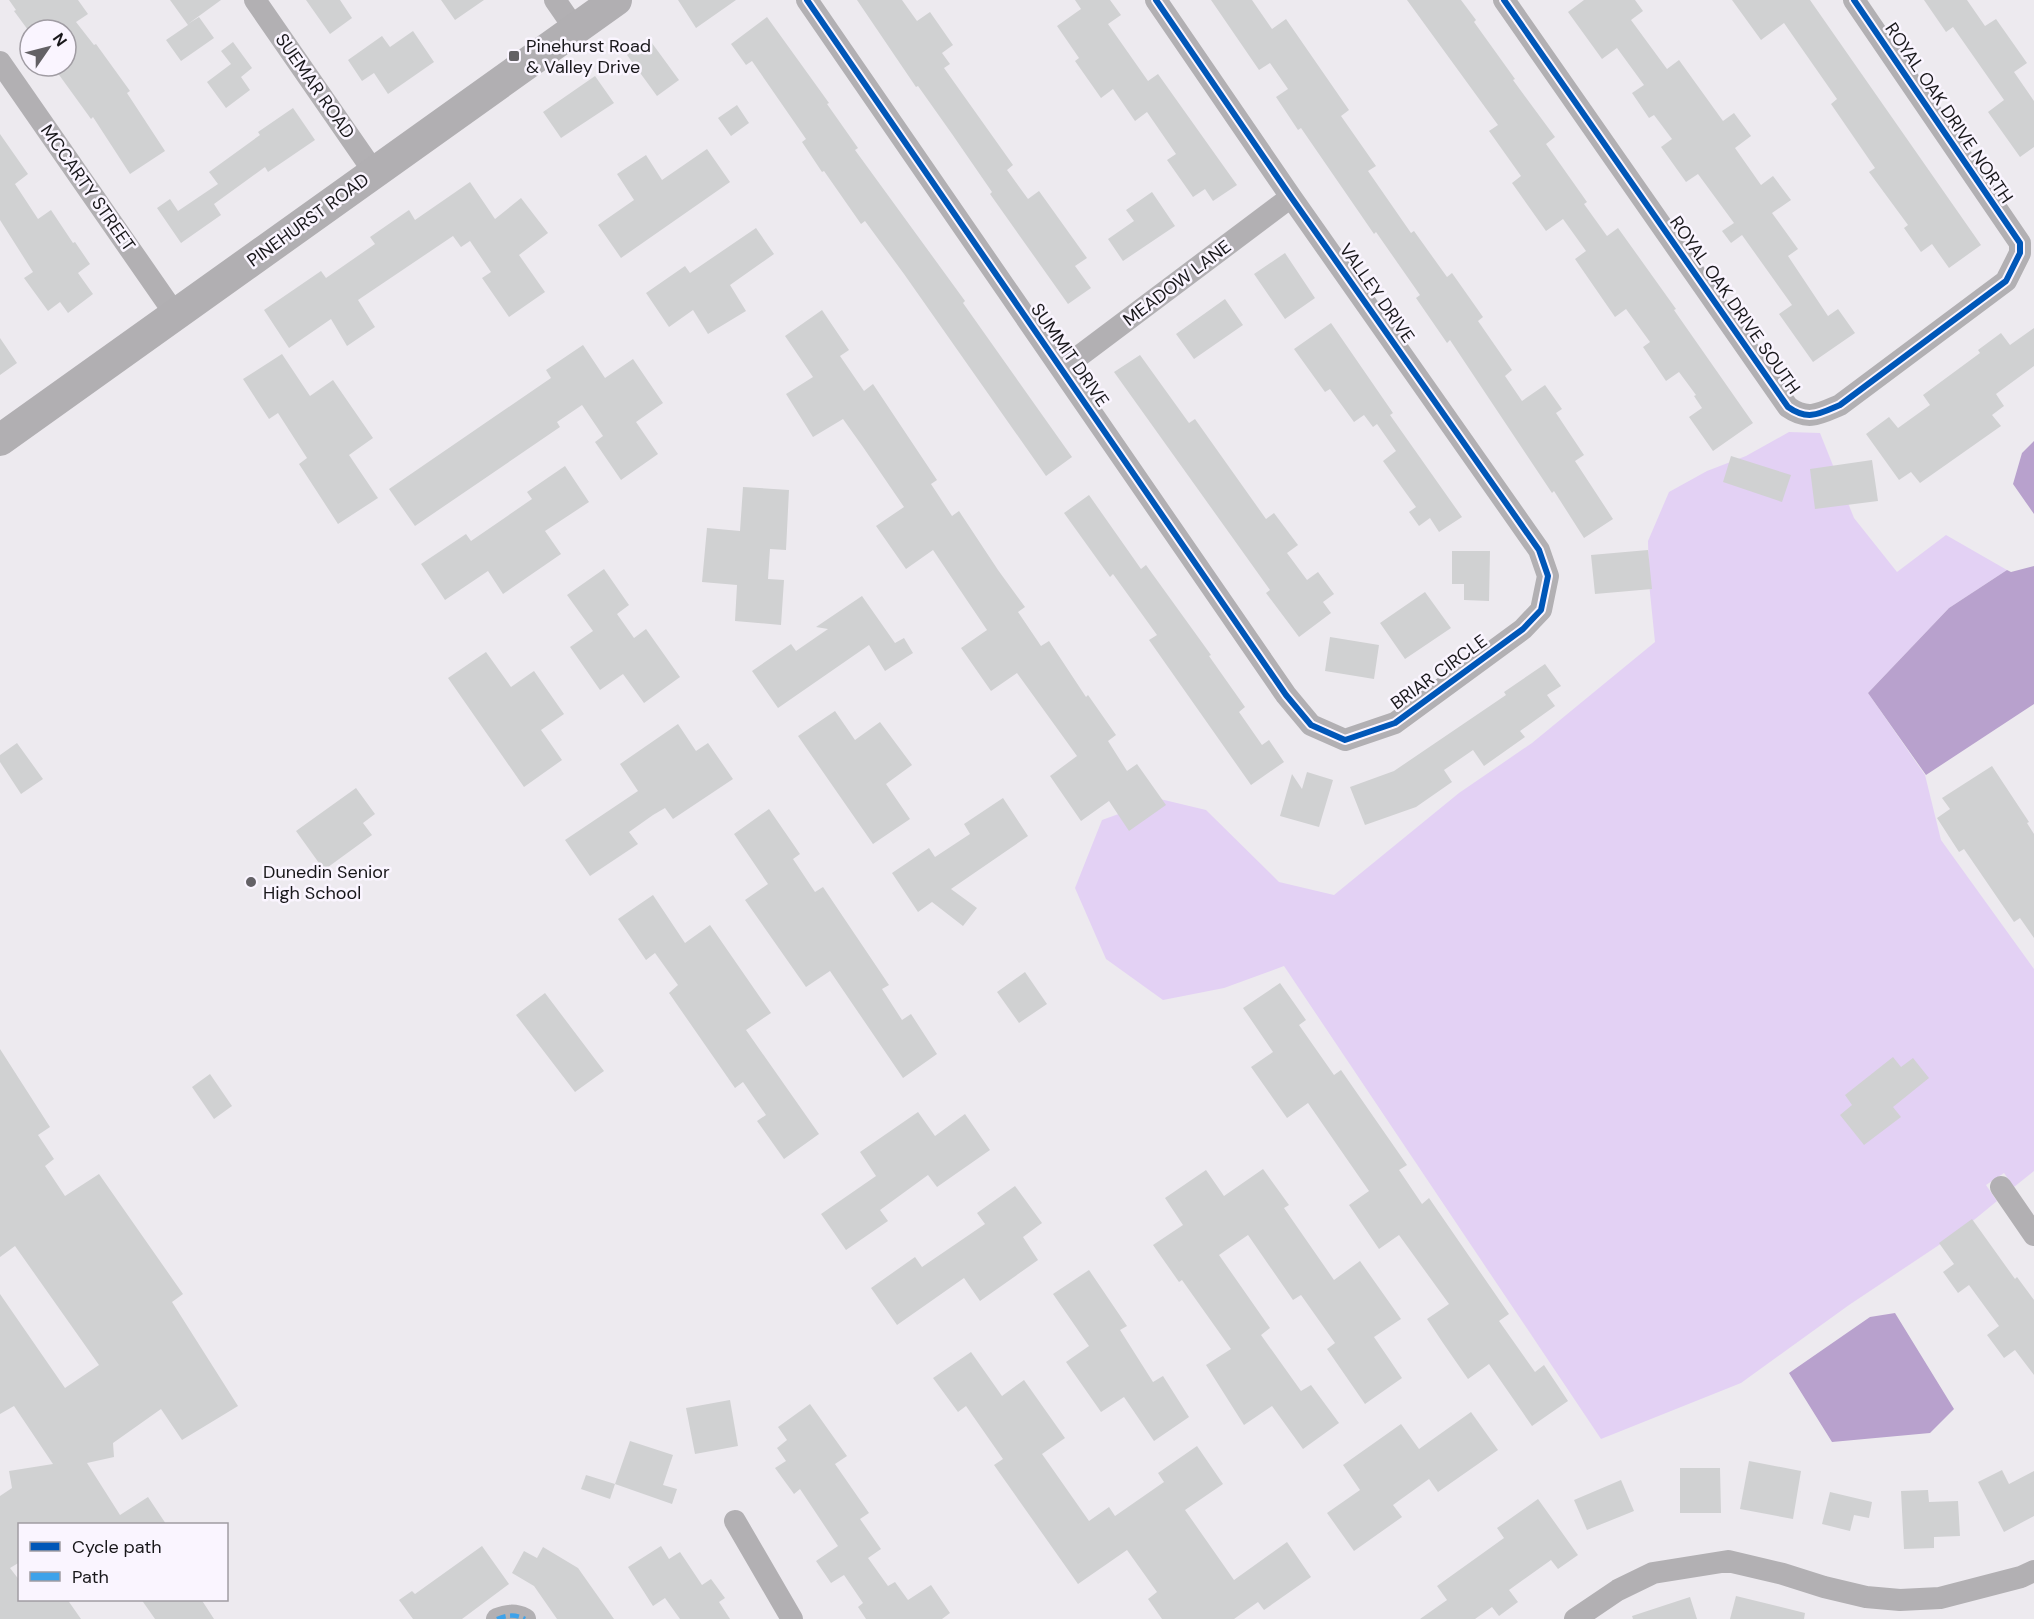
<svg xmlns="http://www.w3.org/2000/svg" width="2034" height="1619" font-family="'DM Sans',sans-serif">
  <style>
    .green { fill: #e3d1f4 }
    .water { fill: #b8a1cd }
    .building { fill: #d0d1d2 }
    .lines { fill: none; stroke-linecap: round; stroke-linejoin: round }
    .street { stroke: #b2b0b3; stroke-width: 22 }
    .secondary { stroke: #b1afb2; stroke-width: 32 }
    .quiet { stroke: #3da2ea; stroke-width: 4.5; stroke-dasharray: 9 4.5; stroke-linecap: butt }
    .cycleway-casing { stroke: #faf5ff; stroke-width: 10 }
    .cycleway { stroke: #0057b8; stroke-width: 6 }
    .poi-dot { fill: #636165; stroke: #faf5ff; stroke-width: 2 }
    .labels { text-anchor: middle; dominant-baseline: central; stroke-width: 5; stroke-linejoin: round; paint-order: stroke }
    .poi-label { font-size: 18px; fill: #18171a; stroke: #faf5ff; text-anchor: start }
    .street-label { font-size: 18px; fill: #18171a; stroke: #faf5ff }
  </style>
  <rect width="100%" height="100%" fill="#edeaef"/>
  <!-- green -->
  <path class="green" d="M1789 432 1820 433 1854 518 1897 572 1946 535 2007 570 1949 608 1868 693 1925 775 1941 840 2034 969V1171L2014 1187 2004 1173 1986 1185 1997 1201 1963 1229 1849 1305 1741 1383 1601 1439 1284 966 1224 988 1163 1000 1106 959 1075 888 1102 820 1160 799 1206 810 1279 882 1334 895 1459 793 1532 743 1655 642 1649 583 1648 541 1669 492 1707 471 1746 456Z"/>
  <!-- water -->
  <path class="water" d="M2034 441V514L2013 484 2022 453Z
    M2034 566V704L1926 775 1868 693 1949 608 2007 570 2011 572Z
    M1895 1313 1954 1409 1930 1433 1832 1442 1789 1373 1870 1317Z"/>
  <!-- building -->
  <path class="building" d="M9 0H78L88 14 76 22 94 45 96 44 130 91 127 93 165 151 130 174 93 117 91 119 57 72 66 66V30H28L14 11 16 10Z
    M170 0H221L188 24 199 17 214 38 181 61 166 40 188 25Z
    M306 0H340L352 18 330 34Z
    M441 0H484L455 20Z
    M678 0H736L696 28Z
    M857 0H902L917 21 930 12 953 45 942 53 950 64 944 68 1013 165 1007 170 1028 199 1039 191 1087 258 1075 266 1091 288 1068 304 990 194 992 192 952 134 918 86 916 87Z
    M1075 0H1110L1121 15 1108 24 1148 81 1158 74 1237 185 1213 201 1205 189 1193 197 1167 160 1176 154 1147 112 1135 121 1113 89 1101 98 1075 61 1079 58 1057 26 1081 9Z
    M1211 0H1252L1272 29 1286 19 1349 110 1341 116 1376 166 1368 171 1411 233 1414 231 1447 277 1452 273 1483 317 1478 321 1512 370 1505 376 1522 401 1545 385 1562 409 1556 413 1584 455 1575 461 1613 519 1584 538 1554 491 1552 493 1450 340 1447 343 1416 298 1420 295 1376 232 1374 234 1301 128 1298 130 1276 97 1288 89 1270 63 1259 70Z
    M1407 0H1461L1476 20 1474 22 1515 79 1513 80 1555 137 1546 144 1587 202 1584 204 1607 236 1618 228 1676 309 1674 310 1753 423 1713 451 1689 417 1702 408 1694 396 1696 395 1679 372 1666 381 1643 347 1650 342 1626 309 1615 317 1575 259 1586 251 1563 219 1546 231 1512 183 1521 176 1489 131 1498 125Z
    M1584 0H1635L1643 11 1631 20 1667 69 1679 60 1723 121 1734 113 1751 136 1735 148 1761 185 1773 176 1791 200 1772 213 1798 249 1788 256 1828 316 1838 309 1855 333 1813 362 1779 314 1792 305 1742 235 1731 243 1722 231 1734 223 1698 174 1686 182 1661 147 1672 139 1654 115 1649 118 1632 93 1644 85 1617 48 1602 59 1568 12Z
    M1732 0H1810L1981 245 1949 268 1932 244 1921 252 1904 228 1908 225 1869 172 1875 168 1831 104 1837 99 1784 23 1761 40Z
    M1924 0H1967L1985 26 1996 19 2027 63 2014 72 2034 101V147L2020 157 1988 112 2004 100 1953 27 1946 32Z
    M767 17 829 103 827 104 858 148 855 150 965 301 963 303 1072 457 1046 476 904 274 865 221 861 224 824 171 822 172 802 142 806 139 752 61 746 65 731 44Z
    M413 31 434 62 388 94 374 73 362 81 348 60 382 36 390 47Z
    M649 39 679 80 657 96 627 55Z
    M233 42 252 68 241 77 250 90 226 108 207 82 231 64 221 51Z
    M595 76 614 103 561 138 543 112Z
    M737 105 749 123 731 136 718 118Z
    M293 108 315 140 268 172 265 167 214 204 221 215 181 243 157 208 170 199 178 211 218 184 209 172 260 135 258 132Z
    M0 134 28 174 15 184 38 219 51 210 73 243 75 242 90 264 78 273 93 294 68 313 60 302 48 311 24 278 33 272 0 220Z
    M707 149 730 182 621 258 598 225 634 200 617 174 646 155 662 180Z
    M470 182 495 219 521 198 548 233 519 255 545 292 509 317 482 278 491 272 470 241 461 247 453 236 358 300 375 327 347 346 331 319 289 348 264 310 321 271 326 278 375 244 370 237 409 210 415 220Z
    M1152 192 1175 226 1123 261 1108 239 1134 221 1126 210Z
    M756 228 774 254 730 285 746 311 708 334 693 310 669 327 646 293 685 266 690 273Z
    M1285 253 1315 298 1285 319 1254 274Z
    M1225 299 1243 325 1194 359 1176 334Z
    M822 310 849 350 840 356 864 391 873 384 937 480 931 484 952 516 959 511 998 570 1025 607 1018 612 1041 646 1049 641 1086 697 1088 695 1116 735 1108 741 1127 771 1137 764 1166 805 1129 831 1109 801 1081 821 1050 776 1077 756 1017 673 991 691 961 648 987 630 933 550 906 569 876 526 904 507 863 447 843 419 813 437 786 394 813 377 785 336Z
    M1331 323 1393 413 1390 415 1462 517 1439 532 1430 518 1419 526 1409 512 1416 507 1383 461 1396 451 1377 424 1373 427 1364 415 1354 422 1330 389 1325 392 1294 349Z
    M2034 328V366L1996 394 2004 406 1992 415 2001 426 1920 483 1911 472 1899 480 1866 434 1889 417 1898 428 1930 405 1923 395 1980 353 1978 350 2001 333 2010 345Z
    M0 338 17 363 0 375Z
    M583 345 605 378 633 359 663 403 636 422 658 454 621 480 595 442 603 436 582 405 557 422 560 427 415 526 389 489 551 378 546 370Z
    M282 354 310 396 333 380 373 438 349 455 378 498 338 524 299 464 307 458 278 413 269 419 243 379Z
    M1140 355 1189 423 1195 419 1266 519 1274 513 1298 545 1287 553 1307 580 1318 572 1334 594 1323 602 1331 613 1299 637 1266 593 1270 590 1114 372Z
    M1731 456 1791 475 1782 502 1723 482Z
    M1872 460 1878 501 1815 509 1810 469Z
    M565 466 589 502 545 531 561 554 503 594 488 571 445 600 421 564 466 534 471 541 532 499 527 492Z
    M743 487 789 490 786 550 770 549 768 579 784 580 781 625 735 621 737 585 702 582 707 528 740 531Z
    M1089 495 1141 569 1146 565 1211 655 1209 656 1245 707 1239 712 1262 745 1269 740 1284 762 1251 785 1149 640 1157 635 1113 574 1110 577 1064 513Z
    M1648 550 1652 589 1595 594 1591 555Z
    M1452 551H1490L1489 601 1464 600V584H1452Z
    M604 569 629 605 617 614 634 638 646 629 680 677 644 703 623 674 600 690 570 647 593 631 567 595Z
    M1425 592 1451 628 1405 659 1380 623Z
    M862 596 895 643 904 638 913 653 885 671 869 645 778 708 752 671 791 644 796 651 828 629 816 627Z
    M1330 637 1379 645 1374 679 1325 671Z
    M486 652 511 687 534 671 564 714 541 730 562 760 524 787 448 678Z
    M1545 664 1561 686 1547 695 1555 706 1520 731 1525 737 1484 766 1473 750 1444 770 1452 782 1416 807 1365 825 1350 787 1394 771 1506 695 1504 692Z
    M835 711 855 740 880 722 912 765 886 784 910 819 873 844 798 736Z
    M678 724 696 751 708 743 733 779 673 819 665 808 653 815 629 832 638 844 590 876 565 840 638 791 620 764Z
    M17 743 43 779 21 794 0 762V755Z
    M1992 766 2029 822 2027 823 2034 834V938L2020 918 2014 922 1964 849 1959 852 1937 818 1950 809 1942 798Z
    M1307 772 1333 780 1319 827 1280 816 1292 774 1302 789Z
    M356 788 375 814 363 823 372 835 324 870 296 831Z
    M1003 798 1028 836 951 889 977 908 963 926 932 902 918 912 892 873 929 848 935 857 970 834 964 824Z
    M769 809 800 854 793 859 815 892 823 887 889 985 882 989 902 1020 911 1014 937 1054 903 1078 830 971 806 987 745 900 768 884 734 834Z
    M653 895 685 943 710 925 771 1013 746 1030 819 1134 784 1159 757 1121 766 1115 743 1082 735 1088 669 993 678 985 655 953 646 960 618 919Z
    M1025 972 1047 1004 1019 1023 997 992Z
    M1280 983 1306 1020 1299 1025 1334 1075 1341 1070 1407 1165 1399 1170 1422 1204 1429 1198 1509 1314 1499 1321 1535 1372 1544 1365 1568 1401 1532 1426 1489 1364 1468 1379 1443 1343 1427 1319 1449 1304 1399 1235 1379 1249 1349 1205 1369 1191 1308 1103 1287 1118 1251 1067 1273 1052 1243 1008Z
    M545 993 604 1071 575 1092 516 1015Z
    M0 1049 50 1127 38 1135 54 1159 45 1166 65 1196 99 1174 183 1294 172 1302 238 1406 182 1440 161 1409 113 1443 114 1457 87 1463 120 1515 148 1497 166 1524H20V1562L10 1568 20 1581V1599H67L81 1619H0V1496L12 1488 9 1471 53 1464 14 1406 0 1414V1294L65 1388 99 1365 15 1246 0 1257Z
    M1893 1057 1901 1067 1913 1058 1929 1078 1893 1107 1901 1117 1864 1145 1840 1115 1852 1105 1845 1095Z
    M210 1074 232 1106 214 1119 192 1087Z
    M918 1112 935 1136 965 1114 990 1150 937 1187 928 1175 880 1210 888 1221 846 1250 821 1214 876 1176 860 1152Z
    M1263 1169 1289 1205 1284 1208 1334 1280 1360 1261 1401 1319 1374 1337 1402 1378 1365 1404 1327 1349 1335 1343 1301 1295 1293 1300 1248 1235 1219 1255 1270 1328 1261 1335 1301 1391 1311 1385 1339 1423 1303 1449 1272 1406 1244 1425 1206 1365 1231 1349 1182 1280 1179 1282 1153 1245 1183 1225 1165 1198 1206 1170 1224 1196Z
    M1015 1186 1042 1223 1023 1237 1038 1260 980 1301 964 1278 897 1325 871 1288 915 1257 922 1267 985 1224 977 1213Z
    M1972 1219 2015 1279 2017 1277 2034 1300V1375L2015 1350 2004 1358 1987 1335 1999 1326 1969 1285 1958 1293 1943 1272 1954 1264 1939 1243Z
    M1089 1270 1127 1326 1120 1330 1153 1382 1163 1376 1189 1417 1154 1441 1124 1397 1101 1412 1066 1362 1089 1346 1053 1294Z
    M971 1352 1002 1396 1024 1380 1065 1438 1042 1454 1089 1521 1109 1507 1115 1516 1164 1482 1158 1473 1197 1446 1223 1484 1185 1510 1234 1580 1287 1542 1311 1577 1264 1610 1258 1602 1234 1619H1162L1148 1599 1157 1592 1127 1550 1078 1584 994 1465 1003 1459 966 1406 958 1412 933 1378Z
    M730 1400 738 1446 695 1454 686 1408Z
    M810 1404 847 1456 835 1464 869 1513 860 1519 881 1549 868 1558 888 1586 895 1582 908 1600 931 1585 950 1613 942 1619H866L858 1607 863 1603 844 1575 831 1583 816 1561 838 1546 800 1489 794 1494 775 1468 786 1461 777 1448 787 1440 778 1427Z
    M1471 1412 1498 1450 1438 1492 1429 1479 1393 1505 1402 1517 1354 1551 1327 1513 1360 1490 1343 1465 1401 1424 1419 1449Z
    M630 1441 673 1455 663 1485 677 1489 672 1504 615 1484Z
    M1749 1461 1801 1471 1793 1519 1740 1509Z
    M1680 1468H1720L1721 1513H1680Z
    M2002 1470 2009 1484 2034 1471V1516L2004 1532 1978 1482Z
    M586 1475 615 1484 610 1499 581 1489Z
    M1621 1480 1634 1511 1587 1530 1574 1500Z
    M1928 1490 1929 1502 1958 1501 1960 1536 1934 1537V1548L1904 1549 1901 1491Z
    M1830 1492 1872 1502 1869 1518 1854 1515 1850 1531 1822 1524Z
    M1538 1499 1578 1555 1558 1569 1551 1560 1509 1590 1518 1602 1499 1616 1492 1607 1475 1619H1420L1447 1600 1437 1586 1504 1538 1497 1528Z
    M482 1546 509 1584 462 1619H413L399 1600 412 1591 415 1594Z
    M661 1546 669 1559 680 1552 702 1585 711 1579 725 1598 719 1602 730 1619H680L665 1598 653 1606 628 1567Z
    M543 1547 578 1568 614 1619H557L534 1586 512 1573 524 1551 537 1558Z
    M1736 1596 1805 1613 1804 1619H1730Z
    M1690 1597 1697 1619H1633L1632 1616Z
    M141 1599H201L214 1619H155Z"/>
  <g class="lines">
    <!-- street -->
    <path class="street" d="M255 0 374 172
      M555 0 575 29
      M807 0 1286 695 1311 725 1345 740 1395 723 1523 629 1541 610 1548 576 1539 550 1291 197 1156 0
      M1504 0 1788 407C1808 421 1819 414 1840 405L2006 281 2020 253V243L1854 0
      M0 62 175 314
      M1062 369 1291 197
      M2001 1187 2034 1235
      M735 1521 792 1619
      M497 1619C507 1615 515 1614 525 1619
      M1575 1619 1618 1590 1653 1573 1728 1561 1783 1574 1824 1587 1866 1597 1900 1600 1940 1598 2021 1577 2034 1571"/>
    <!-- secondary -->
    <path class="secondary" d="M0 440 616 0"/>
    <!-- quiet -->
    <path class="quiet" d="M497 1619C507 1615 515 1614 525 1619"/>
    <!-- cycleway casing -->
    <g class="cycleway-casing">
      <path id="cycleway" d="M807 0 1286 695 1311 725 1345 740 1395 723 1523 629 1541 610 1548 576 1539 550 1291 197 1156 0
        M1504 0 1788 407C1808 421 1819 414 1840 405L2006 281 2020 253V243L1854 0"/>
    </g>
    <!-- cycleway -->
    <use href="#cycleway" class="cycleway"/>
  </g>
  <!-- markers -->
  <g class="poi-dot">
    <rect x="508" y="50" width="12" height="12" rx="3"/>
    <circle cx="251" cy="882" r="6"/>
  </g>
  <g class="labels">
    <!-- poi labels -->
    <g class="poi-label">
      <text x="526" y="46">Pinehurst Road<tspan x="526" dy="21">&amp; Valley Drive</tspan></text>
      <text x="263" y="872">Dunedin Senior<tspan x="263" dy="21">High School</tspan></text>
    </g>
    <!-- street labels -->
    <g class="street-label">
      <text transform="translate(315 86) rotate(55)">SUEMAR ROAD</text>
      <text transform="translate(1949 113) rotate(56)">ROYAL OAK DRIVE NORTH</text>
      <text transform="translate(88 188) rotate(55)">MCCARTY STREET</text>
      <text transform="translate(308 220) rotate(-36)">PINEHURST ROAD</text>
      <text transform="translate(1177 283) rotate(-37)">MEADOW LANE</text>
      <text transform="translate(1377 293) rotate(55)">VALLEY DRIVE</text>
      <text transform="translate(1735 305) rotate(55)">ROYAL OAK DRIVE SOUTH</text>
      <text transform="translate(1070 355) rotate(55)">SUMMIT DRIVE</text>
      <text transform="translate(1439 672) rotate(-36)">BRIAR CIRCLE</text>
    </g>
  </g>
  <!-- legend -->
  <rect x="18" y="1523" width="210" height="78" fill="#faf5ff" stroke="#a09ca3" stroke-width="1.5"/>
  <rect x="30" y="1542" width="30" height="9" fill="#0057b8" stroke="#a09ca3" stroke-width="1.5"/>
  <text x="72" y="1553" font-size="18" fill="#18171a">Cycle path</text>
  <rect x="30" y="1572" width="30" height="9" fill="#3da2ea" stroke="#a09ca3" stroke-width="1.5"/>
  <text x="72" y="1583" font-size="18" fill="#18171a">Path</text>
  <!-- north arrow -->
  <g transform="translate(48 48) rotate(55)"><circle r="28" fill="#faf5ff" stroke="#a09ca3" stroke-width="1.5"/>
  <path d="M0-4.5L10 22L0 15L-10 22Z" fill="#636165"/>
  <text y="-9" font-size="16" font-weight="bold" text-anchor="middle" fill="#18171a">N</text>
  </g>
</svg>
